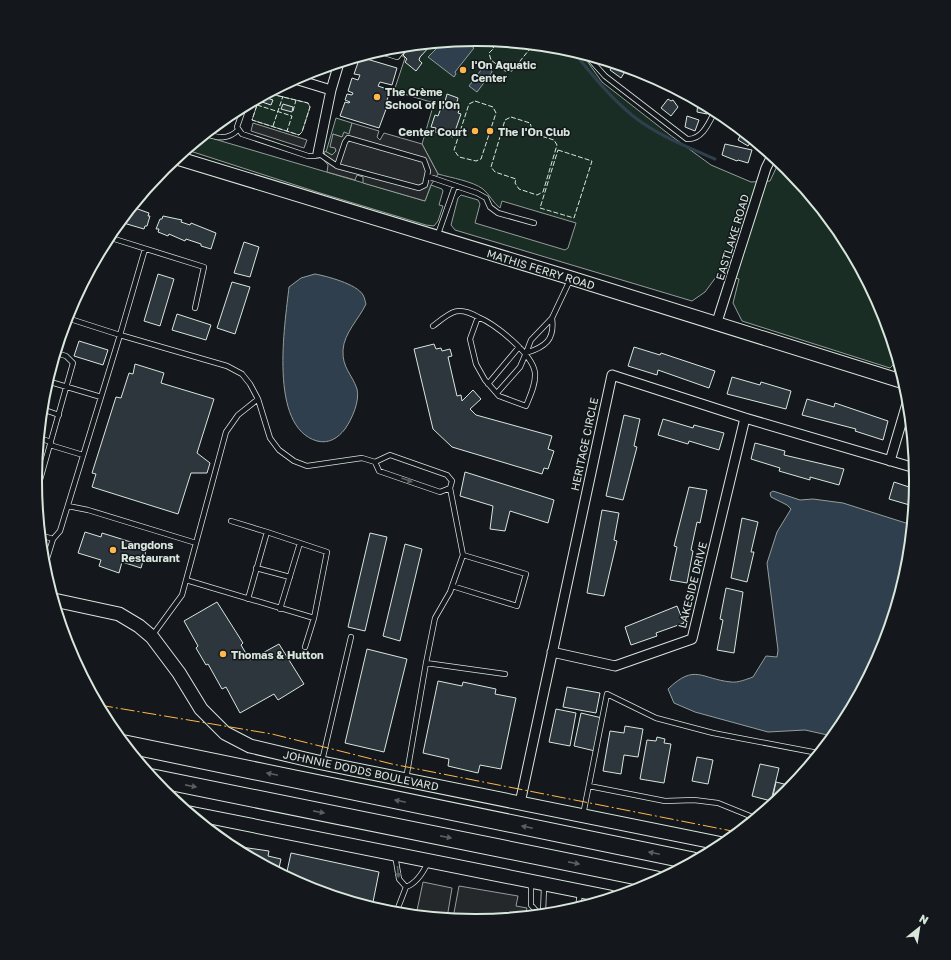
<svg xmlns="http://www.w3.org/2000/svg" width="951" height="960" font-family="'Golos Text',sans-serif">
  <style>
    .green { fill: #1a2d24; stroke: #939e99 }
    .parking { fill: #24282b; stroke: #939e99 }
    .water { fill: #2f3f4d; stroke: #939e99 }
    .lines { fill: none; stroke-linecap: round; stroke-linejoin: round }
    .stream { stroke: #2f3f4d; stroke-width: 3 }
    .building { fill: #2c363c; stroke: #d8e6dc }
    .lane-casing { stroke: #d8e6dc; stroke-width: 6 }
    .street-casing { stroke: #d8e6dc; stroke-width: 11 }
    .secondary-casing { stroke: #d8e6dc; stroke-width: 15 }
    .highway-casing { stroke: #d8e6dc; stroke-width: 19 }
    .lane { stroke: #14181c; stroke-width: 4.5 }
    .street { stroke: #14181c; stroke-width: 9 }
    .secondary { stroke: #14181c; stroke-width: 13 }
    .highway { stroke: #14181c; stroke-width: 17 }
    .fence { stroke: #d8e6dc; stroke-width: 1; stroke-dasharray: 5 2; stroke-linecap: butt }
    .power { stroke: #ffb74d; stroke-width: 1; stroke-dasharray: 14 3 2 3; stroke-linecap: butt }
    .oneway { fill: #59605f }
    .poi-dot { fill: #ffb74d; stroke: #14181c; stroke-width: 1.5 }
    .labels { text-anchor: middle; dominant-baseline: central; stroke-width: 3; stroke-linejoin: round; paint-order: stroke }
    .poi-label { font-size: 11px; font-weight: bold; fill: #d8e6dc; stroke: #14181c; text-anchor: start }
    .street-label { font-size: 11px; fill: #d8e6dc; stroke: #14181c }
    .rim { fill: none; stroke: #d8e6dc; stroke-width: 2 }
  </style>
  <rect width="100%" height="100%" fill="#14181c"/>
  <!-- green -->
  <path class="green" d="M476 40 562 48 582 54 602 82 670 135 711 165 751 182 770 181 779 162 787 169 842 235 883 312 897 361 890 368 742 321 733 303 739 279 719 273 705 292 692 301 455 230 451 225 458 198 461 195 478 200 480 204 475 223 565 250 568 248 576 223 502 201 500 208C493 203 490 195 483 189 472 181 452 178 438 174L422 144 434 103 394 91 405 58 401 55 409 46Z
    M271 92 275 95 308 103 310 107 302 132 299 135 252 120 259 99Z
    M336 118 352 123 349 134 342 137 333 134 336 151 332 155 326 152Z
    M204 136 425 201 431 185 442 189 443 191 439 205 443 206 438 221 434 226 426 225 320 193 187 150Z"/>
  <!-- parking -->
  <path class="parking" d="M253 123 307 140 304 148 251 131Z
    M352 123 379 131 377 137 380 140 384 133 422 144 438 174 431 185 425 201 363 183V177L357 175 355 180 327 172 328 165 323 159 325 151 332 155 336 151 335 148 330 147 333 134 342 137 344 132 349 134Z
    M423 882 452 888 447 918 416 915Z
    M459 886 518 896 516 906 527 908 525 916 475 920 453 918Z"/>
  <!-- water -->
  <path class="water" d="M464 41 474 48 455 72 456 74 454 77 428 57 442 43Z
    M484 66 491 69 492 72 477 92 469 86Z
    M315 274C326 276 357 284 363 295 365 298 365 302 366 304 359 319 344 333 343 350 342 368 352 374 357 389 360 401 352 419 345 429 338 438 329 444 317 441 268 427 285 324 289 287L301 278Z
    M773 491 800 500 813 499 843 503 912 525 907 566 882 649 842 725 832 736 805 730 768 732 695 712 674 703 668 689C695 663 701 679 731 682 738 683 747 679 753 677L766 656 777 657 778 650 767 563 777 532 791 509 787 505 771 497 770 493Z"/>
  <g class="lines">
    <!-- stream -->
    <path class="stream" d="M573 51C592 75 610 97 633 116 657 135 687 147 715 159"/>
  </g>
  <!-- building -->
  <path class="building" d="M432 44 420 57 419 60 422 63 416 71 405 62 407 59 403 55 409 48 410 49 413 46Z
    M360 57 397 68 392 85 380 82 378 86 390 90 386 104H388L379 128 340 116 345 102 349 103 350 102 345 100 347 94 352 95 353 93 348 91 352 78 358 80 360 75 354 74Z
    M614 64 626 70 621 78 610 70Z
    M447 94 458 98 456 106 460 107 458 113 461 114 453 137 435 132 436 128 431 127 435 115 438 116 441 108 443 109Z
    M264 97 273 100 271 105 262 102Z
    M668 99 671 101 673 100 678 107 671 116 661 108Z
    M698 102 709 108 707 114 697 112Z
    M283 104 293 107 292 112 281 109Z
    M687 116 699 120 695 131 685 127Z
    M742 132 752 140 748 146 738 140Z
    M725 144 752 150 748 163 738 160 737 161 722 155Z
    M132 207 149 213 148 216H150L147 226H145L144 229 120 222Z
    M163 216 182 220 181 222 190 225 191 223 216 233 211 249 201 246V244L186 239 185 241 169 234 168 236 158 232 159 229H156L160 219H162Z
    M244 242 259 247 250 277 234 273Z
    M158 274 174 279 160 326 144 321Z
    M232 282 250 287 235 334 217 328Z
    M177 314 211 325 206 340 172 330Z
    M79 341 108 350 103 365 74 356Z
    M434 344 436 349 441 348 442 351 450 349 452 356 448 357 457 396 461 395 462 401 473 390 481 399 470 409 476 415 552 436 548 449 554 451 548 469 544 468 542 474 452 447 433 429 414 349Z
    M634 347 660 355 661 353 715 371 709 388 658 370 657 375 628 366Z
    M135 364 164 373 161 383 214 399 197 453 210 463 207 473H191L178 514 92 487 96 474 92 473 116 397 121 398 129 373 133 374Z
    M732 377 760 385 761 382 791 391 786 409 727 394Z
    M807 399 834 407 835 403 888 421 883 440 855 431 856 429 802 415Z
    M624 415 640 419 634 446 637 447 623 500 606 496Z
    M663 419 693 428 694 425 724 433 719 450 689 441 688 444 658 435Z
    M755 443 785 451 784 455 844 469 839 485 810 477V480L779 471 780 468 751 459Z
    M465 472 554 500 548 523 510 511 505 531 490 529 493 506 460 496Z
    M894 482 915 489 913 506 889 499Z
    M689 487 707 490 700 523 697 522 691 550 693 551 687 583 670 580 677 547 674 546Z
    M602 510 619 513 614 540 617 541 604 596 587 593Z
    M742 518 758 522 751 552H754L747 582 731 578Z
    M85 532 101 537 102 533 147 547 141 568 122 562 119 573 99 566 101 560 78 553Z
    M370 533 387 537 365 631 348 627Z
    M405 544 422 549 400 641 383 636Z
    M726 588 743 592 734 653 717 650 723 620 720 619Z
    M217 602 243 643 241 645 250 660 279 644 304 684 278 700 274 694 240 713 226 687 222 689 208 664 206 665 196 648 198 646 184 621Z
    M677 606 684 623 656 633 657 636 631 645 625 627Z
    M367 649 407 659 384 752 345 743Z
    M438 681 462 686 463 682 496 689 495 694 516 698 501 769 480 765 478 773 448 766 449 759 423 753Z
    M567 687 600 693 596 713 563 707Z
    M556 709 576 713 570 746 549 742Z
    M581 713 602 718 595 751 574 746Z
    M625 726 643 729 638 757 624 755 621 774 603 771 610 731 624 733Z
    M657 737 665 739 664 743 671 744 664 783 640 779 647 740 656 741Z
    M697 757 713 760 708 784 692 781Z
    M760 764 779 768 771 801 752 796Z
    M776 782 792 786 771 805Z
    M234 846 269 851 268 856 281 859 278 872 233 847Z
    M291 853 379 872 372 907 307 887 286 876Z"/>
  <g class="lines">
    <!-- lane casing -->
    <g class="lane-casing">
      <path id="lane" d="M378 51 397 57 406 46
        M587 56 605 76 687 139C702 140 709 123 715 111
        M244 107 237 127 242 134 308 156H315L318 153 337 166 419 188 425 185 428 171 424 160 348 138 345 142 337 166
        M206 134C218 138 228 140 238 130
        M427 176 477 193 486 198 490 207 498 213 534 223
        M108 237 204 267 195 308
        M437 237 455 186
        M478 317C495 324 533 354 535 373 536 384 530 396 526 406L499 396 485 380 476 364 470 339Z
        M67 318 120 335 145 249
        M552 318C555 340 545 347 526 353L531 340 552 318 570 280
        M433 326C451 312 457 305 478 317
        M47 381 101 397
        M488 384 519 347
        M497 393 520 367 526 353
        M42 409 59 415
        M39 438 51 442
        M50 445 83 455
        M450 488 463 555
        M36 494 73 363 66 356 56 353
        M68 506 88 510 196 543
        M231 521 267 532 248 599
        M267 532 327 552 314 618
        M40 535 53 539 44 568
        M53 539 60 531 120 335 227 366 242 374 250 384 258 399 270 438 279 450 294 461 307 466 362 458 375 462 390 455 447 475 452 481 450 488 440 492 379 471 375 462
        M256 568 290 577
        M186 580 314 618 305 647
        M280 609 300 543
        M152 636 182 595 226 432 238 415 258 399
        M426 663 435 618 450 592 463 555 526 574 517 606 452 586
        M322 761 351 637
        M406 779 426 663 505 674
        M589 786 665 801 694 800 718 803 755 818
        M583 815 607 694 656 718 713 733 818 753
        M395 855 399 879 406 887
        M531 883V905L539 914
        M578 907 580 893
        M396 913 406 887C417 883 423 873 428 862
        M543 914 544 886"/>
    </g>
    <!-- street casing -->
    <g class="street-casing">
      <path id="street" d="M295 79 331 90
        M318 153 331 90 339 63
        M716 325 766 168 772 156
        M890 461 908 400
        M552 652 615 666 692 639 745 418
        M520 803 612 375 745 418 915 468"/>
    </g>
    <!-- secondary casing -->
    <g class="secondary-casing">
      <path id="secondary" d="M177 158 571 278 904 382
        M54 600 119 614 139 626 152 637 179 673 201 709 225 733 250 746 322 763 723 844
        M190 813 610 897"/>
    </g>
    <!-- highway casing -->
    <g class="highway-casing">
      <path id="highway" d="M125 744 693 861
        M153 778 657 880"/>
    </g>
    <!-- lane -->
    <use href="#lane" class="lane"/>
    <!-- street -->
    <use href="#street" class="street"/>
    <!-- secondary -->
    <use href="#secondary" class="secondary"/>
    <!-- highway -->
    <use href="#highway" class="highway"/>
    <!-- fence -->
    <path class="fence" d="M485 40 494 48 489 53 491 60 505 71H512L533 45
      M259 99 252 120 299 135 302 132 310 107 308 103 275 95 271 92
      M475 101 493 107 496 113 481 159 476 161 459 157 454 150 469 104Z
      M257 105 292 116 287 131
      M293 111 296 100
      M511 117 530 123 532 129 531 133 554 140 557 145 543 192 537 195 519 189 515 183 516 179 495 172 491 167 505 120Z
      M273 126 283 96
      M558 150 592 161 574 218 540 208Z"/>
    <!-- power -->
    <path class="power" d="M99 705 272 734 392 764 737 832"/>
  </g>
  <!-- one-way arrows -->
  <defs><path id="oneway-solid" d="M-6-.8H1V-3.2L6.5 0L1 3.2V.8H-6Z"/></defs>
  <g class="oneway">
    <use href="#oneway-solid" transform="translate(407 480) rotate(20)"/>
    <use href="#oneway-solid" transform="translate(272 774) rotate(-168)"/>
    <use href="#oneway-solid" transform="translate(191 786) rotate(11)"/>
    <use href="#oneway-solid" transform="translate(400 801) rotate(-168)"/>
    <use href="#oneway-solid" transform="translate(319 812) rotate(11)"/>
    <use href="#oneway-solid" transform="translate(527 827) rotate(-168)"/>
    <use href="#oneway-solid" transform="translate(446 837) rotate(11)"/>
    <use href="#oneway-solid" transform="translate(654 853) rotate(-168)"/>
    <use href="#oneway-solid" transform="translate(574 863) rotate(11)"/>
    <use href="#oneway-solid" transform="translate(398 872) rotate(84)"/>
  </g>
  <!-- markers -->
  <g class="poi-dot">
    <circle cx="463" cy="70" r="4"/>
    <circle cx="377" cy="97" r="4"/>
    <circle cx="475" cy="131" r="4"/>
    <circle cx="490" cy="131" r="4"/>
    <circle cx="113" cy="550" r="4"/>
    <circle cx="223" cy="654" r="4"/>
  </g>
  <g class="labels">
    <!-- poi labels -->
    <g class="poi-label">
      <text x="471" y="64">I'On Aquatic<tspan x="471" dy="13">Center</tspan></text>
      <text x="385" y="91">The Crème<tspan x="385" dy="13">School of I'On</tspan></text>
      <text x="467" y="131" text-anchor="end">Center Court</text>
      <text x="498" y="131">The I'On Club</text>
      <text x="121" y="544">Langdons<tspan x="121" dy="13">Restaurant</tspan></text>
      <text x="231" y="654">Thomas &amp; Hutton</text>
    </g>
    <!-- street labels -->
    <g class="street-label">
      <text transform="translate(732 237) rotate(-73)">EASTLAKE ROAD</text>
      <text transform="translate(541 269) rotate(17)">MATHIS FERRY ROAD</text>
      <text transform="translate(584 444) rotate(-78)">HERITAGE CIRCLE</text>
      <text transform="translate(692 585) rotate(-76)">LAKESIDE DRIVE</text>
      <text transform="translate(361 770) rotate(12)">JOHNNIE DODDS BOULEVARD</text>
    </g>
  </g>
  <!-- crop -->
  <path d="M0 0H951V960H0ZM475 46H476A433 433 0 0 1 909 479V481A433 433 0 0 1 476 914H475A433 433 0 0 1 42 481V479A433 433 0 0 1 475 46Z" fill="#14181c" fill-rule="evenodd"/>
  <path class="rim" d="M475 46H476A433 433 0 0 1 909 479V481A433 433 0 0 1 476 914H475A433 433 0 0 1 42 481V479A433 433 0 0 1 475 46Z"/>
  <!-- north arrow -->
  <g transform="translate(919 928) rotate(30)" stroke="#14181c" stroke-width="3" paint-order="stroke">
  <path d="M0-3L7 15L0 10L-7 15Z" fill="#d8e6dc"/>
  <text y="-6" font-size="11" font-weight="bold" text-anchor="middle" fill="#d8e6dc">N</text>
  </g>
</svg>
